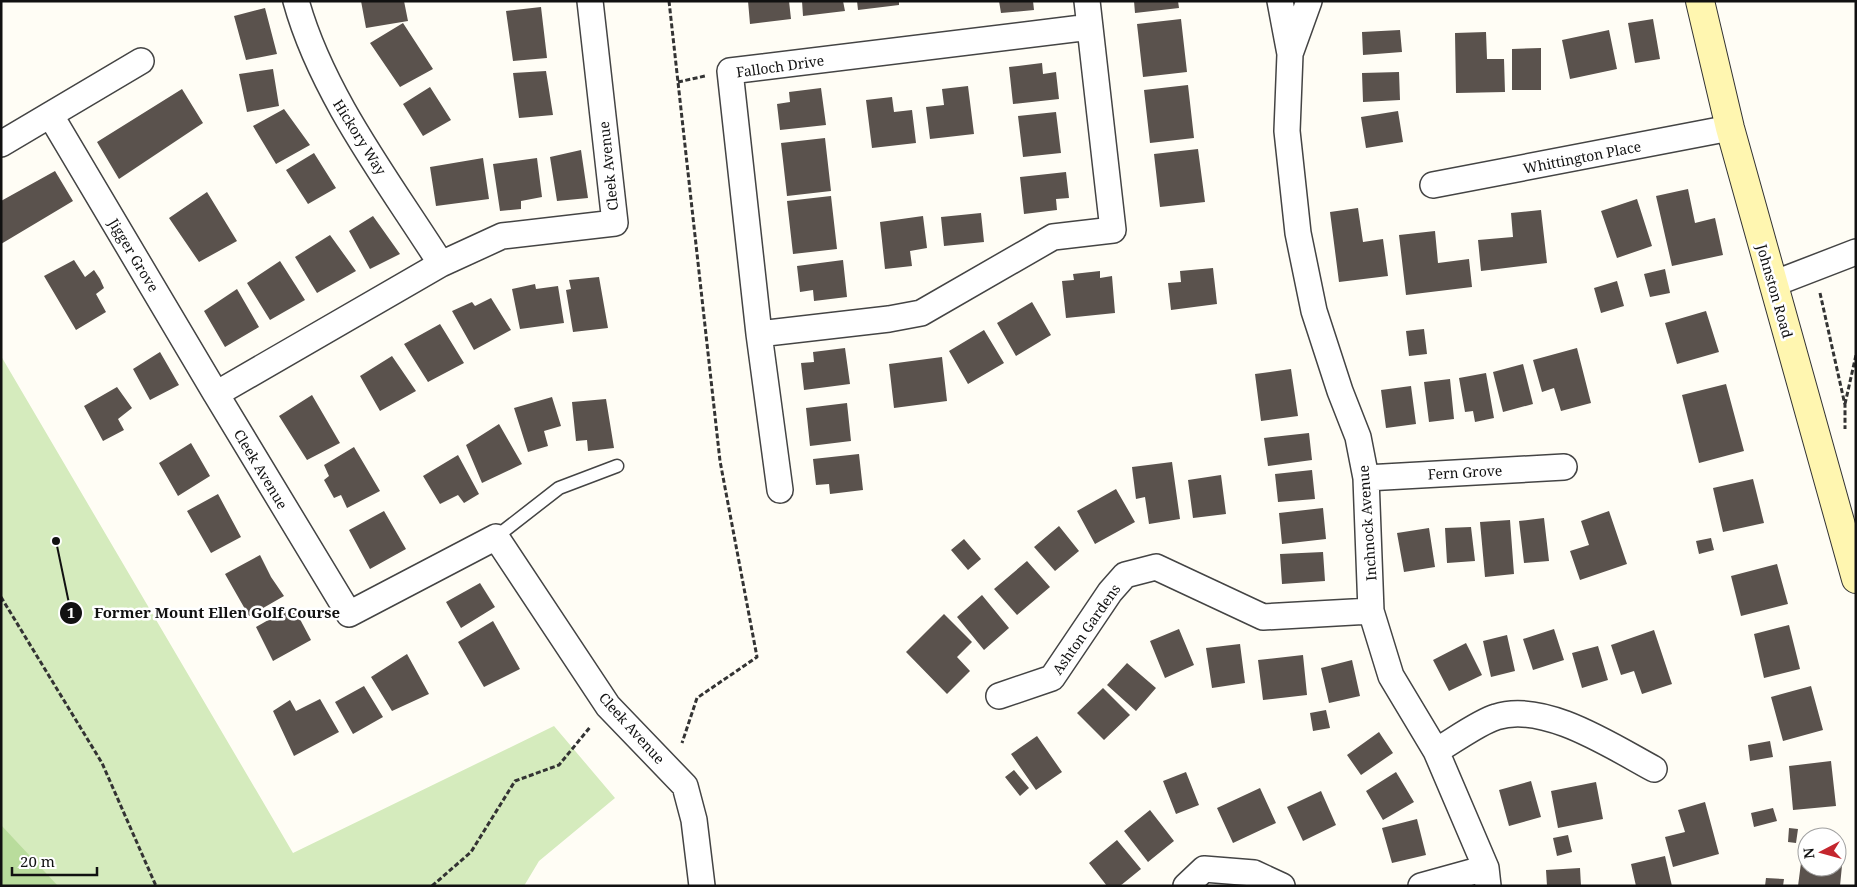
<svg xmlns="http://www.w3.org/2000/svg" width="1857" height="887" font-family="'Noto Serif',serif">
  <style>
    .green { fill: #d5ebbd }
    .forest { fill: #b9dc9c }
    .building { fill: #5a524d }
    .lines { fill: none; stroke-linecap: round; stroke-linejoin: round }
    .service-casing { stroke: #444; stroke-width: 15 }
    .minor-casing { stroke: #444; stroke-width: 28 }
    .secondary-casing { stroke: #333; stroke-width: 30 }
    .path { stroke: #333; stroke-width: 3; stroke-dasharray: 5 2.5; stroke-linecap: butt }
    .service { stroke: #fff; stroke-width: 12 }
    .minor { stroke: #fff; stroke-width: 25 }
    .secondary { stroke: #fff6b0; stroke-width: 28 }
    .labels { text-anchor: middle; dominant-baseline: central; stroke-width: 5; stroke-linejoin: round; paint-order: stroke }
    .street-label { font-size: 14px; fill: #111; stroke: #fff }
    .leader { fill: none; stroke: #111; stroke-width: 2 }
    .callout-dot { fill: #111; stroke: #fff; stroke-width: 2 }
    .mark-label { font-size: 15px; text-anchor: middle; font-weight: bold; fill: #fff }
    .callout-label { font-size: 15px; text-anchor: middle; font-weight: bold; fill: #111; stroke: #fff; stroke-width: 5; stroke-linejoin: round; paint-order: stroke }
  </style>
  <rect width="100%" height="100%" fill="#fffdf5"/>
  <!-- green -->
  <path class="green" d="M1 356 293 853 554 726 615 798 539 861 524 886H1Z"/>
  <!-- forest -->
  <path class="forest" d="M1 825 58 886H1Z"/>
  <!-- building -->
  <path class="building" d="M361 1H404L408 21 366 28Z
    M748 1H789L791 19 750 24Z
    M802 1H843L845 11 803 16Z
    M857 1H899V5L858 10Z
    M999 1H1033L1034 10 1001 13Z
    M1134 1H1178L1179 8 1135 13Z
    M541 7 547 58 513 61 506 11Z
    M265 8 277 54 246 60 234 16Z
    M1181 19 1187 72 1143 77 1137 24Z
    M1653 19 1660 59 1635 63 1628 23Z
    M403 23 433 69 400 87 370 43Z
    M1400 30 1402 52 1363 55 1362 32Z
    M1609 30 1617 69 1570 79 1562 40Z
    M1486 32 1487 59H1504L1505 92 1456 93 1455 33Z
    M1541 48V90H1512V49Z
    M1042 63 1043 74 1056 72 1059 99 1013 104 1009 67Z
    M273 69 279 106 247 112 239 74Z
    M546 71 553 115 519 118 513 73Z
    M1399 72 1400 100 1363 102 1362 73Z
    M1188 85 1194 138 1150 143 1144 90Z
    M968 86 974 134 930 139 926 107 944 105 942 89Z
    M430 87 451 120 423 136 403 104Z
    M821 88 826 125 780 130 777 104 790 102 789 92Z
    M182 89 203 123 119 179 97 142Z
    M892 97 894 112 912 110 916 143 872 148 866 100Z
    M284 109 310 145 276 164 253 126Z
    M1398 111 1403 142 1366 148 1361 117Z
    M1056 112 1061 153 1023 157 1018 116Z
    M825 138 831 191 787 196 781 143Z
    M1198 149 1205 202 1160 207 1154 154Z
    M581 150 588 198 557 201 550 157Z
    M314 153 336 188 308 204 286 170Z
    M483 158 489 199 436 206 430 167Z
    M537 158 542 197 521 201V209L500 211 493 164Z
    M55 171 73 201 1 244V201Z
    M1066 172 1069 198 1056 199 1057 210 1024 214 1020 177Z
    M1688 189 1695 223 1715 218 1723 255 1672 266 1656 196Z
    M207 192 237 241 199 262 169 218Z
    M831 196 837 249 793 254 787 201Z
    M1637 199 1652 246 1617 258 1601 211Z
    M1358 208 1363 242 1383 239 1388 276 1339 282 1330 212Z
    M1541 210 1547 263 1481 271 1478 240 1513 237 1511 213Z
    M981 213 984 242 944 246 941 217Z
    M373 216 400 254 370 269 349 231Z
    M923 216 927 248 910 251 912 266 885 269 880 222Z
    M1435 231 1438 263 1469 259 1472 287 1406 295 1399 235Z
    M330 235 356 271 317 293 295 257Z
    M74 260 85 277 94 270 100 279 104 288 96 294 106 312 76 330 44 276Z
    M843 260 847 297 814 301 813 290 800 292 797 266Z
    M280 261 305 300 270 320 247 283Z
    M1213 268 1217 304 1171 310 1168 283 1181 282 1180 271Z
    M1665 269 1670 293 1650 297 1644 274Z
    M1100 271V278L1112 276 1115 313 1066 318 1062 281 1074 280 1073 274Z
    M599 277 608 328 573 332 566 290 571 289 569 280Z
    M1617 281 1624 306 1601 313 1594 288Z
    M535 284 536 289 558 286 564 323 520 329 512 289Z
    M237 289 259 327 225 347 204 311Z
    M491 298 511 330 474 350 452 311 472 302 475 306Z
    M1032 302 1051 335 1016 356 997 323Z
    M1706 311 1719 352 1677 364 1665 323Z
    M440 324 464 363 428 382 404 344Z
    M1424 329 1427 354 1409 356 1406 331Z
    M984 330 1004 363 968 384 949 351Z
    M845 348 850 384 804 390 801 363 814 362 813 352Z
    M1577 348 1591 403 1561 411 1554 388 1542 392 1533 360Z
    M160 352 179 385 150 400 133 369Z
    M392 356 416 391 380 411 360 376Z
    M942 357 947 401 894 408 889 364Z
    M1523 364 1533 404 1503 412 1493 372Z
    M1291 369 1298 416 1261 421 1255 374Z
    M1486 373 1494 418 1475 422 1473 411 1465 412 1459 378Z
    M1450 379 1454 419 1429 422 1424 382Z
    M1726 384 1744 451 1699 463 1682 395Z
    M1411 386 1416 424 1386 428 1381 390Z
    M117 387 132 408 118 419 124 430 103 441 84 406Z
    M312 395 340 443 307 460 279 416Z
    M552 397 561 426 544 431 548 446 528 452 514 408Z
    M606 399 614 448 588 451 587 440 576 441 572 402Z
    M847 403 851 441 810 446 806 408Z
    M499 424 522 464 482 483 466 445Z
    M1309 433 1312 460 1268 466 1264 438Z
    M191 443 210 476 178 496 159 463Z
    M354 447 380 491 347 508 341 495 334 498 324 480 329 476 324 465Z
    M859 454 863 490 830 494 829 484 816 485 813 459Z
    M458 455 479 494 464 503 458 495 440 504 423 476Z
    M1172 462 1180 519 1149 524 1145 497 1136 499 1132 467Z
    M1312 470 1315 499 1278 502 1275 474Z
    M1221 475 1226 514 1193 518 1188 480Z
    M1753 479 1764 523 1723 532 1713 488Z
    M1116 489 1135 522 1095 544 1077 511Z
    M218 494 241 537 211 553 187 511Z
    M1323 508 1326 539 1282 544 1279 513Z
    M384 511 406 549 370 569 349 530Z
    M1609 511 1627 564 1580 580 1570 551 1589 545 1581 521Z
    M1544 518 1549 561 1524 563 1519 521Z
    M1510 520 1514 574 1485 577 1480 522Z
    M1059 526 1079 551 1055 571 1034 547Z
    M1471 527 1475 561 1447 563 1445 528Z
    M1429 528 1435 567 1404 572 1397 533Z
    M1711 538 1714 550 1699 554 1696 541Z
    M964 539 981 559 968 570 951 550Z
    M1323 552 1325 581 1282 584 1280 554Z
    M260 555 271 577 284 596 249 616 225 574Z
    M1027 561 1050 587 1017 615 994 589Z
    M1777 564 1788 604 1741 616 1731 576Z
    M480 583 495 607 461 628 446 602Z
    M982 595 1009 628 984 650 957 617Z
    M293 606 311 640 273 661 256 627Z
    M944 614 972 642 957 657 970 671 947 694 906 652Z
    M493 621 520 669 484 687 458 642Z
    M1789 625 1800 669 1764 678 1754 634Z
    M1179 629 1194 665 1165 678 1150 641Z
    M1554 629 1564 660 1533 670 1523 639Z
    M1654 630 1672 684 1642 694 1634 671 1621 675 1611 645Z
    M1507 635 1515 671 1491 677 1483 641Z
    M1466 643 1482 675 1449 691 1433 660Z
    M1240 644 1245 683 1212 688 1206 648Z
    M1598 646 1608 680 1582 688 1572 653Z
    M407 654 429 694 392 711 371 677Z
    M1303 655 1307 695 1263 700 1258 660Z
    M1352 660 1360 696 1329 703 1321 668Z
    M1127 663 1156 688 1136 711 1107 685Z
    M364 686 383 717 353 734 335 702Z
    M1811 686 1823 730 1783 741 1771 697Z
    M1103 688 1130 715 1104 740 1077 713Z
    M320 699 339 732 294 756 273 711 290 700 296 711Z
    M1326 710 1330 728 1313 731 1310 713Z
    M1379 732 1393 753 1361 775 1347 755Z
    M1037 736 1062 772 1036 790 1011 754Z
    M1770 741 1773 757 1750 761 1748 745Z
    M1831 761 1836 806 1793 810 1789 766Z
    M1014 770 1029 788 1020 796 1005 777Z
    M1186 772 1199 805 1176 814 1163 781Z
    M1396 772 1414 802 1383 820 1366 791Z
    M1531 781 1541 817 1509 826 1499 790Z
    M1596 782 1603 819 1558 828 1551 791Z
    M1260 788 1276 823 1233 843 1217 808Z
    M1321 791 1336 825 1303 841 1287 807Z
    M1705 802 1719 854 1673 867 1665 837 1685 832 1678 810Z
    M1773 808 1777 821 1754 827 1751 813Z
    M1150 810 1174 841 1148 862 1124 831Z
    M1417 819 1426 855 1392 863 1382 828Z
    M1789 828 1798 829 1796 843 1788 842Z
    M1568 835 1572 852 1557 856 1553 838Z
    M1117 840 1141 869 1120 886H1107L1089 863Z
    M1804 840H1807V867H1837V844L1844 845 1840 886H1798Z
    M1665 856 1672 886H1636L1631 864Z
    M1580 868 1581 886H1547L1546 870Z
    M1766 878 1784 879 1783 886H1765Z"/>
  <g class="lines">
    <!-- service casing -->
    <g class="service-casing">
      <path id="service" d="M496 537 559 488 617 466"/>
    </g>
    <!-- minor casing -->
    <g class="minor-casing">
      <path id="minor" d="M296 1C322 95 389 182 441 264
        M590 1 615 223 502 236 441 264 216 394 349 614 496 537 608 706 685 786 694 820 702 886
        M1280 1 1290 54 1287 131 1298 233 1314 311 1340 391 1358 437 1366 478 1371 611 1391 676 1436 751 1486 868 1488 886
        M1291 51 1309 1
        M51 116 216 394
        M1 144 141 61
        M1433 185 1730 128
        M1773 284 1856 252
        M759 334 889 319 921 313 1053 237 1113 230 1087 1
        M1366 478 1564 467
        M780 490 759 334 730 71 1090 27
        M999 696 1052 678 1110 592 1125 575 1156 567 1263 617 1371 611
        M1436 751C1452 742 1479 722 1496 717 1544 701 1613 747 1654 769
        M1186 886 1204 869 1254 873 1282 886
        M1421 886 1486 868"/>
    </g>
    <!-- secondary casing -->
    <g class="secondary-casing">
      <path id="secondary" d="M1700 1 1730 128 1856 579"/>
    </g>
    <!-- path -->
    <path class="path" d="M669 1 720 461 757 657 697 698 682 743
      M678 82 705 76
      M1820 293 1845 405V429
      M1845 404 1856 355
      M1 597 102 763 156 886
      M432 886 471 852 515 781 559 765 591 726"/>
    <!-- service -->
    <use href="#service" class="service"/>
    <!-- minor -->
    <use href="#minor" class="minor"/>
    <!-- secondary -->
    <use href="#secondary" class="secondary"/>
  </g>
  <g class="labels">
    <!-- street labels -->
    <g class="street-label">
      <text transform="translate(780 66) rotate(-8)">Falloch Drive</text>
      <text transform="translate(360 137) rotate(58)">Hickory Way</text>
      <text transform="translate(1582 157) rotate(-11)">Whittington Place</text>
      <text transform="translate(608 166) rotate(-96)">Cleek Avenue</text>
      <text transform="translate(134 255) rotate(59)">Jigger Grove</text>
      <text transform="translate(1775 291) rotate(74)">Johnston Road</text>
      <text transform="translate(261 469) rotate(59)">Cleek Avenue</text>
      <text transform="translate(1465 472) rotate(-3)">Fern Grove</text>
      <text transform="translate(1367 523) rotate(-94)">Inchnock Avenue</text>
      <text transform="translate(1086 629) rotate(-55)">Ashton Gardens</text>
      <text transform="translate(632 728) rotate(48)">Cleek Avenue</text>
    </g>
  </g>
  <!-- callouts -->
  <path class="leader" d="M56 541L71 613"/>
  <g class="callout-dot">
    <circle cx="56" cy="541" r="5"/>
    <circle cx="71" cy="613" r="12"/>
  </g>
  <g class="mark-label">
    <text x="71" y="618">1</text>
  </g>
  <g class="callout-label">
    <text x="217" y="618">Former Mount Ellen Golf Course</text>
  </g>
  <!-- border -->
  <rect width="1857" height="887" fill="none" stroke="#111111" stroke-width="5"/>
  <!-- north arrow -->
  <g transform="translate(1822 852) rotate(264)"><circle r="24" fill="#ffffff" stroke="#a0a0a0"/>
  <path d="M0-4L9 19L0 12L-9 19Z" fill="#c4262e"/>
  <text y="-8" font-size="14" font-weight="bold" text-anchor="middle" fill="#111111">N</text>
  </g>
  <!-- scale -->
  <path d="M12 867v8h85v-8" fill="none" stroke="#111111" stroke-width="2.5"/>
  <text x="20" y="867" font-size="15" fill="#111111" stroke="#ffffff" stroke-width="4" paint-order="stroke">20 m</text>
</svg>
